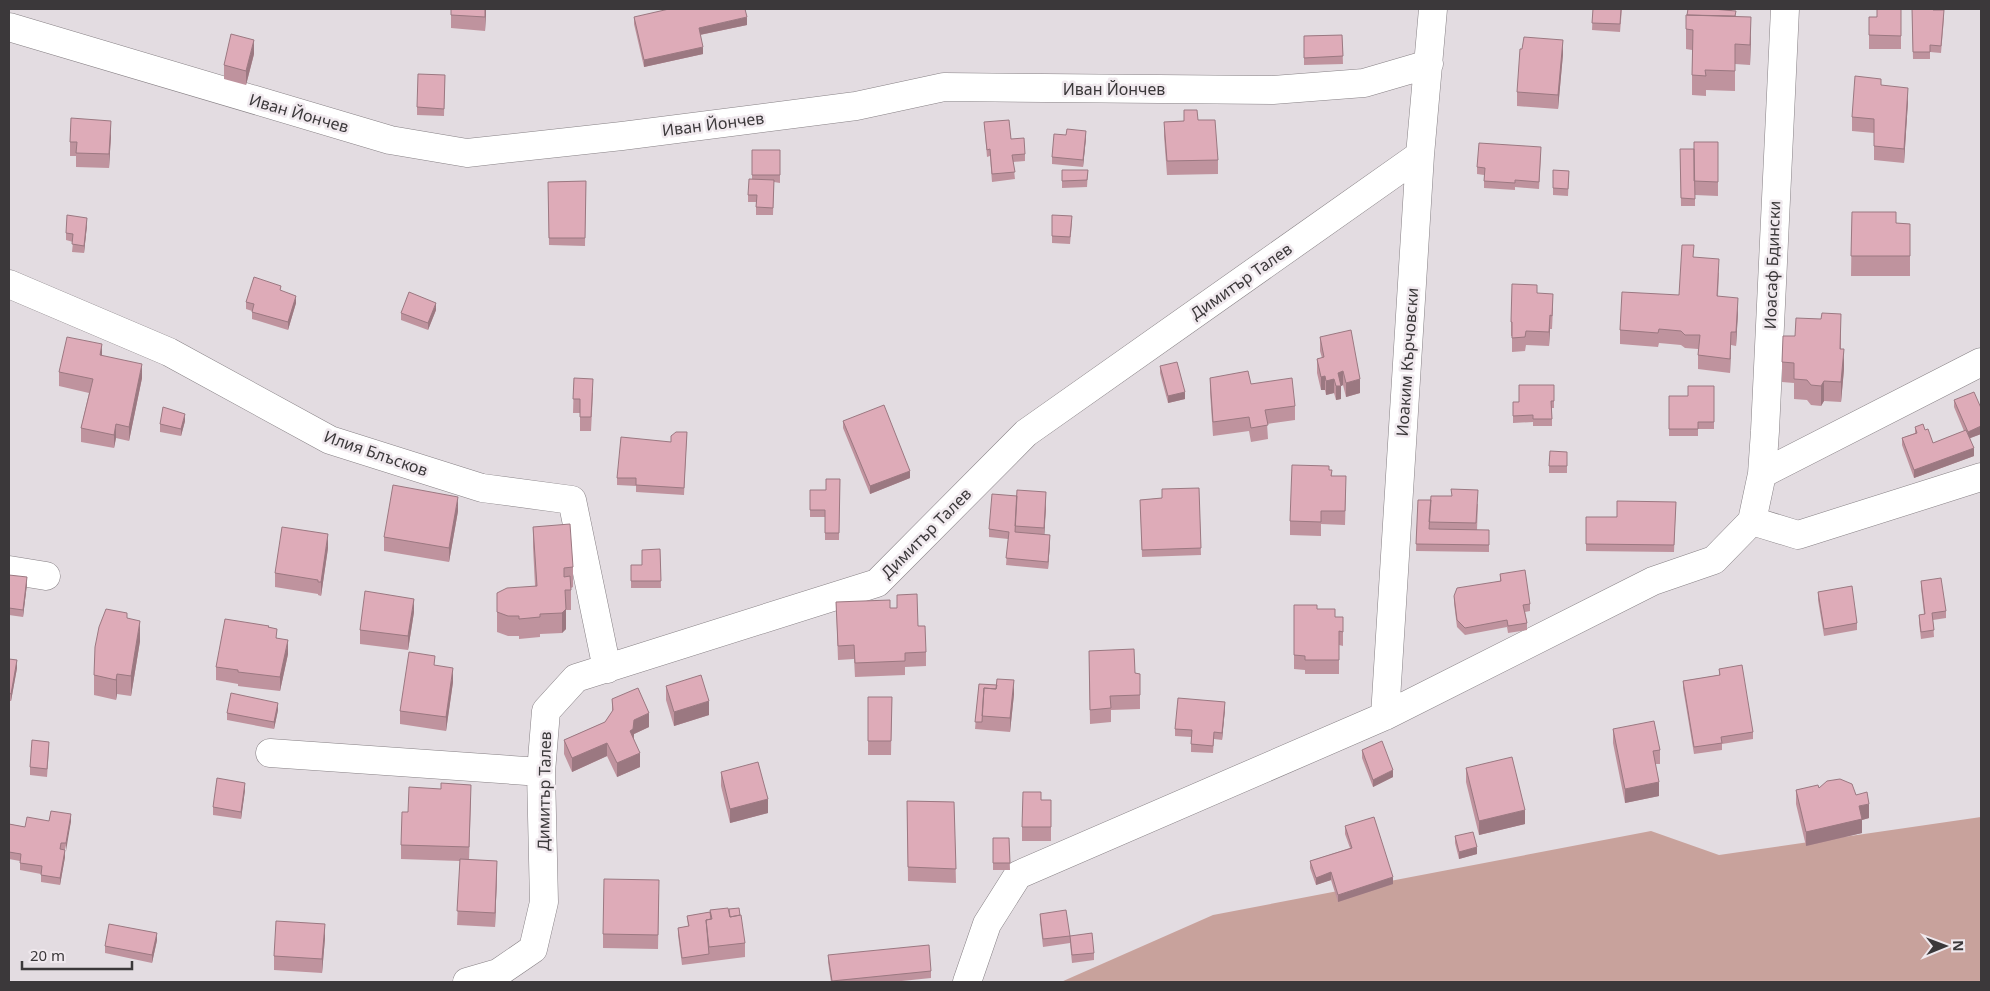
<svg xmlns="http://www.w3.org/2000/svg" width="1990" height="991" font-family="'Noto Sans',sans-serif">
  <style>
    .green { fill: #c8a29c }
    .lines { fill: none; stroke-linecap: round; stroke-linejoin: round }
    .minor-casing { stroke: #878185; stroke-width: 29 }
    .minor { stroke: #fff; stroke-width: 28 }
    .wall { fill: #bf939e }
    .shaded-wall { fill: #9b7881 }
    .building { fill: #deabb8; stroke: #9b7881 }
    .labels { text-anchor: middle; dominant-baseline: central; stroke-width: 5; stroke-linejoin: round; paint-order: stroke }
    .street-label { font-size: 16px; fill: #3b383a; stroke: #f0e9ee }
  </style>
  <rect width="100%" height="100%" fill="#e3dce1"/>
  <!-- green -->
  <path class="green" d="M1981 817V982H1061L1213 915 1651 831 1719 855Z"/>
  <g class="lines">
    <!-- minor casing -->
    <g class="minor-casing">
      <path id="minor" d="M9 27 390 140 467 153 622 136 856 106 944 87 1273 90 1364 83 1429 64
        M9 284 169 352 330 440 482 488 572 500 607 669
        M1762 474 1981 362
        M1752 521 1762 474 1765 431 1785 9
        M1752 521 1798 535 1981 477
        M9 570 46 576
        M1385 716 1420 155 1433 9
        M270 753 541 772
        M467 982 498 973 533 949 544 902 541 772 546 711 576 678 877 583 1026 433 1420 155
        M967 982 987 924 1018 875 1385 716 1653 581 1714 560 1752 521"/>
    </g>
    <!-- minor -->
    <use href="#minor" class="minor"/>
  </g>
  <!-- wall -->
  <path class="wall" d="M486 9 485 31 451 28V15Z
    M1593 9H1622L1620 32 1592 30Z
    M1688 9H1732V11L1736 16 1751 37 1750 65 1735 64V91L1706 90V96L1692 95V50L1686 49V15H1687Z
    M1901 9V49H1869V17H1877Z
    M1912 9H1933V10L1944 18 1941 53 1930 52V59H1913Z
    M634 17 747 25 700 35 703 54 644 67 634 24Z
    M1342 35 1343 64 1304 65V36Z
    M254 54 246 85 224 79V65Z
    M1563 54 1558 109 1517 106V92Z
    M445 75 444 116 417 115V107Z
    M1881 85 1908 101 1904 163 1874 160V133L1852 131V117Z
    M1198 120 1218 160V174L1167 175 1164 136V122Z
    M984 122 1011 139 1025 154V161L1013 162 1015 179 992 182 990 156 987 157Z
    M111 135 109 168 76 167V156H70V142Z
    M1066 135 1086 138 1083 167 1052 164V157Z
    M1718 142V196L1695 195V206H1681L1680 149H1694Z
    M752 150H780V183L774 182 773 215H756V202H748V195L752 179Z
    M1541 154 1539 189 1515 187V190L1484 188V175L1477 174V167Z
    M1062 170H1088L1087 187 1062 188Z
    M1553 170 1569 171 1568 196 1553 195Z
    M586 181 585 246 549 245 548 182Z
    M1852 212 1896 223 1910 224V276H1851Z
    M1052 215 1072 223 1070 244 1052 243Z
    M87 225 84 253 72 252 73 242 66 240V233Z
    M1694 257 1719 273 1718 296 1738 312 1736 346 1731 345 1730 373 1698 369V349L1685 348 1681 345 1659 343 1658 347 1620 344V330L1679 295Z
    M281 291 296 303 288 330 252 319V311L246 309V302Z
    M1537 293 1553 308 1552 329H1550L1549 346 1526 345 1525 351 1512 352V336H1511V322Z
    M436 310 428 330 401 320V313Z
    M1841 334V349L1844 369 1841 402 1824 401 1821 406 1811 405 1807 400 1794 399V383L1782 382V362L1795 336Z
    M1320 337 1360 393 1346 397 1343 385 1341 386V399L1336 400 1334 393 1326 395 1325 390H1321L1317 373V359L1322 358 1320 351Z
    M102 356 142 378 129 441 116 438 114 448 81 442V428L89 393 59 386V372Z
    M1160 366 1185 399 1168 403 1160 373Z
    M574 378 593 393 591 431H580V413H573Z
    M1210 378 1251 384 1295 406V420L1267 424 1268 439 1251 442 1249 431 1213 436 1210 392Z
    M1554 385V408H1552V426H1533V422L1513 423V402H1519Z
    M1714 386V429H1698V436H1669V396H1688Z
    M1954 400 1981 408V434L1970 438 1974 456 1914 478 1902 445V438L1915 433V427L1925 430 1933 443 1964 431 1954 407Z
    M185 421 181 436 160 432V424Z
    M843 421 910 478 870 494 843 428Z
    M687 432 684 495 636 492V486L617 485V478L671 442Z
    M1567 452V473H1549V466Z
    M1329 470 1332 476 1346 490 1345 525 1321 524V536L1290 535V521Z
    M840 479 839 540H825V517H810V490H826Z
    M1199 488 1201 555 1142 557 1140 500 1162 498Z
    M1418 500 1478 504 1477 530H1489V552L1416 551Z
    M1676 502 1674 552 1586 551V517H1617Z
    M1046 506 1044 535 1050 543 1048 569 1006 565 1008 539 989 537V529Z
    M458 511 449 562 384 551V537Z
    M533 527 573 567V587L571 588V610H566V629L562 633 540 634V637L519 639V636H508L497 632V593L535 586 533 547Z
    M328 548 321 596 318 595V594L275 587V573Z
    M660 549 661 588H631V565H642Z
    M1500 574 1530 604V611L1525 612 1527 623V630L1508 633 1507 627 1465 635 1457 627 1454 603V596L1500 581Z
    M9 575 27 584 23 617 9 615Z
    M1921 581 1946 611V618L1933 620 1934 637 1921 639 1919 622V615L1924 614 1921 588Z
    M1818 592 1857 623V630L1824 636 1818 600Z
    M836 602 890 608 918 626 926 652V666L905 667V675L855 677 854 659 838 660Z
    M1294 605 1317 609 1335 617H1343V646L1339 645V674H1305V670L1294 669Z
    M414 612 408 650 360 644V630Z
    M127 619 140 641 131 696 117 694 116 700 94 695V675Z
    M269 627 288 654 280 691 238 686V684L216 680V667Z
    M1089 651 1135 673 1140 674V709L1111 710V722L1090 724Z
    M9 659 17 668 11 701H9Z
    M1719 669 1753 732V739L1722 744V750L1694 754 1683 688V681L1719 675Z
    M453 682 446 731 400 724V711Z
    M979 684 1014 694 1010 732 975 729Z
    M666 686 709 715 674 726 666 700Z
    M868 697H892L891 755H868Z
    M612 699 649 727 634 734V739L640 767 617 777 607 756 572 772 564 754V740L605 722 612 712Z
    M1225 709 1222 740 1214 739 1213 753 1191 752V737L1175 736V729Z
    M278 710 274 729 227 720V713Z
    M1613 729 1660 750V764H1655L1659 796 1625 803 1613 743Z
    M49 749 47 777 30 775V767Z
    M1362 750 1393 777 1373 787 1362 758Z
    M1466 768 1525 824 1479 835 1466 782Z
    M721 772 768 813 730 823 721 786Z
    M1819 788 1856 795 1869 818 1862 820V833L1806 846 1796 804V790Z
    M245 790 241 819 213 815V807Z
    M471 798 469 860 497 875 495 927 457 925 460 861 401 859V845L408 812Z
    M1041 800H1051V841H1022V827Z
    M907 801 954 802 956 883 908 881Z
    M49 821H71L65 850V857L60 885 41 882V874L20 870V861L9 859V824L25 827Z
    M1345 826 1393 884 1338 902 1331 880 1316 885 1310 868V861L1350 848 1345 834Z
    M1455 836 1477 854 1459 859 1455 843Z
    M993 838H1009L1010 870H993Z
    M659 894 658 949 603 948V934Z
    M710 912 745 943V957L682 965 678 935V928L688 926 687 916Z
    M1040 914 1094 953V960L1072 963 1070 943 1043 947 1040 921Z
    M325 938 322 973 274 970V956Z
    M157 940 152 963 105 953V946Z
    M828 955 931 971V978L892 982H831L828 962Z"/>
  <!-- shaded-wall -->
  <path class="shaded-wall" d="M485 9H486V14L485 31Z
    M747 17V25L699 35V28Z
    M1751 17V37L1750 65V45Z
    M254 40V54L246 85V71Z
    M1563 40V54L1558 109V95Z
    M703 47V54L644 67V60Z
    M1908 88V101L1904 163V149Z
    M111 121V135L109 168V154Z
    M1086 131V138L1083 167V160Z
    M87 218V225L84 253V246Z
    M296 296V303L288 330V322Z
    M1738 298V312L1736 346V332Z
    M436 303V310L428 330V323Z
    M1550 315V329L1549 346V332Z
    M1731 332V345L1730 373V359Z
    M102 344V358L100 355Z
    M1844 349V369L1841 402V382Z
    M142 364V378L129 441V427Z
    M1343 371V385L1341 386V399L1336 400V386L1338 373Z
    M1325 376V390H1321V377Z
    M1334 379V393L1326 395V381Z
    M1360 379V393L1346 397V383Z
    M1824 381V401L1821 406V386Z
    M1185 392V399L1168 403V396Z
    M185 414V421L181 436V429Z
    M116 424V438L114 448V435Z
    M1981 426V434L1968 439V432Z
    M1974 448V456L1914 478V470Z
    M910 471V478L870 494V486Z
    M1046 492V506L1044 542V528Z
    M458 497V511L449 562V548Z
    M328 534V548L321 596V582Z
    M1050 535V543L1048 569V562Z
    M27 577V584L23 617V610Z
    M414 599V612L408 650V636Z
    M566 609V629L562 633V613Z
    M140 621V641L131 696V676Z
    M288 640V654L280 691V677Z
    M17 660V668L11 701V694Z
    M453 668V682L446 731V717Z
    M117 674V694L116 700V680Z
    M1014 680V694L1010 732V718Z
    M709 701V715L674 726V712Z
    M1225 702V709L1222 740V733Z
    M278 703V710L274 729V722Z
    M649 713V727L634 734 633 743 630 731 634 720Z
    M607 743V756L572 772V758Z
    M640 753V767L617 777V763Z
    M1393 770V777L1373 787V780Z
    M1659 782V796L1625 803V789Z
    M245 783V790L241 819V812Z
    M768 799V813L730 823V809Z
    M1869 804V818L1862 820V833L1806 846V832L1859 806Z
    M1525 810V824L1479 835V821Z
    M71 814V821L66 851V843Z
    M1477 847V854L1459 859V852Z
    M65 850V857L60 885V878Z
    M497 861V875L495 927V913Z
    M1331 872V880L1316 885V878Z
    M1393 877V884L1338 902V895Z
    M325 924V938L322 973V959Z
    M157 933V940L152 963V955Z"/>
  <!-- building -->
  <path class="building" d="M451 9H485V17L451 15Z
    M669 9H745L747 17 699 28 703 47 644 60 634 17Z
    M1593 9H1621L1620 24 1592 23Z
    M1688 9H1712L1736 11 1735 16 1687 15Z
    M1877 9H1901V36L1869 35V17H1877Z
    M1912 9H1933V10H1944L1941 46 1930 45V52H1913Z
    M1686 15 1751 17 1750 45 1735 44V71L1705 70 1706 76 1692 75 1693 30 1686 29Z
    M231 34 254 40 246 71 224 65Z
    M1342 35 1343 56 1304 58V36Z
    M1524 37 1563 40 1558 95 1517 92 1520 49H1522Z
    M418 74 445 75 444 109 417 107Z
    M1855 76 1881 79V85L1908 88 1904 149 1874 146V119L1852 117Z
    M1184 110H1197L1198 120H1215L1218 160 1167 161 1164 122 1184 121Z
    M71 118 111 121 109 154 76 153 77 142H70Z
    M1009 120 1011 139 1024 138 1025 154 1012 155 1015 172 992 174 990 149 987 150 984 122Z
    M1067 129 1086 131 1083 160 1052 157 1054 134 1066 135Z
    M1694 142H1718V182L1694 181Z
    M1479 143 1541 147 1539 182 1515 180V183L1484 181 1485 168 1477 167Z
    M1680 149H1694L1695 199 1681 198Z
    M752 150H780V175H752Z
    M1062 170H1088L1087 180 1062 181Z
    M1553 170 1569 171 1568 189 1553 188Z
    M749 179 774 180 773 208 756 207 757 195H748Z
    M586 181 585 238H549L548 182Z
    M1852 212H1896V223L1910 224V256H1851Z
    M67 215 87 218 84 246 72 244 73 234 66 233Z
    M1052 215 1072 216 1070 237 1052 236Z
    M1682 245H1694L1693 257 1719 259 1717 296 1738 298 1736 332H1731L1730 359 1698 355 1700 335H1685L1681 331 1659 329 1658 333 1620 330 1622 292 1679 295Z
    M254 277 281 286 280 290 296 296 288 322 252 312 254 304 246 302Z
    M1512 284 1537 285V293L1553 294 1552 316 1550 315 1549 332 1526 331 1525 337 1512 338V322H1511Z
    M409 292 436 303 428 323 401 313Z
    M1822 313 1841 314 1840 349H1844L1841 382 1824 381 1821 386 1811 385 1807 380 1794 379V363L1782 362 1783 336H1795L1796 318 1821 319Z
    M1351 330 1360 379 1346 383 1343 371 1338 373 1341 386H1336L1334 379 1326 381 1325 376 1321 377 1317 359 1324 357 1320 337Z
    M67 337 102 344 100 355 142 364 129 427 116 424 114 435 81 428 93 379 59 372Z
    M1177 362 1185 392 1168 396 1160 366Z
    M1248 371 1251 384 1292 378 1295 406 1265 410 1268 425 1251 428 1249 417 1213 422 1210 378Z
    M574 378 593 379 591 417H580V399H573Z
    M1519 385H1554V401H1551L1552 419H1533V415L1513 416V402H1519Z
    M1688 386H1714V422H1698V429H1669V396H1688Z
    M1974 392 1981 408V426L1968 432 1954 400Z
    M884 405 910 471 870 486 843 421Z
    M163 407 185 414 181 429 160 424Z
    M1923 424 1925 430 1928 429 1933 443 1966 430 1974 448 1914 470 1902 438 1917 433 1915 427Z
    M676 432H687L684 488 636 485V478H617L621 437 671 442V436Z
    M1550 451 1567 452V466H1549Z
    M1292 465 1329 466V470H1332L1331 476H1346L1345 511H1321V522L1290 521Z
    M826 479H840L839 533H825V510H810V490H826Z
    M393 485 458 497 449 548 384 537Z
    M1199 488 1201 548 1142 550 1140 500 1162 498V489Z
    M1451 489 1478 490 1476 523 1429 522 1431 496H1452Z
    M1017 490 1046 492 1044 528 1015 526Z
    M992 494 1017 496 1015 532 1050 535 1048 562 1006 558 1009 532 989 529Z
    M1418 500H1431L1429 529 1489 530V545L1416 544Z
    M1617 501 1676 502 1674 545 1586 544V517H1617Z
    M570 524 573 567 564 568V577L570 576 571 590H565L566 609 562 613 540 614V617L519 619V616H508L497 612V593L507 588 537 586 533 527Z
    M282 527 328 534 321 582H318V580L275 573Z
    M660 549 661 581H631V565H642V550Z
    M1525 570 1530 604 1523 605 1527 623 1508 626 1507 620 1465 628 1457 620 1454 596 1457 588 1501 581 1500 574Z
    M9 575 27 577 23 610 9 608Z
    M1941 578 1946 611 1932 613 1934 630 1921 632 1919 615 1925 614 1921 581Z
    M1852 586 1857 623 1824 629 1818 592Z
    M365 591 414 599 408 636 360 630Z
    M917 594 918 626H925L926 652 905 653V661L855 663 854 645 838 646 836 602 890 600V608H897V595Z
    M1294 605H1317V609H1335V617H1343V632L1339 631V660H1305V656L1294 655Z
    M106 609 127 613V618L140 621 131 676 117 674 116 680 94 675 95 647 99 627Z
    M225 619 269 626 268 627 277 629 276 638 288 640 280 677 238 672V670L216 667Z
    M1134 649 1135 673 1140 674V695L1110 696 1111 708 1090 710 1089 651Z
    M409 652 435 656 434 665 453 668 446 717 400 711Z
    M9 659 17 660 11 694 9 693Z
    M1742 665 1753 732 1721 737 1722 743 1694 747 1683 681 1720 675 1719 669Z
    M701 675 709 701 674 712 666 686Z
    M997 679 1014 680 1010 718 982 716 984 688 996 689Z
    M979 684 997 685 996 689 984 688 982 722H975Z
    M638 688 649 713 634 720 633 729 630 731 640 753 617 763 607 743 572 758 564 740 605 722 613 710 612 699Z
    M231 693 278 703 274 722 227 713Z
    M868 697H892L891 741H868Z
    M1178 698 1225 702 1222 733 1214 732 1213 746 1191 744 1192 730 1175 729Z
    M1654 721 1660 750 1653 751 1659 782 1625 789 1613 729Z
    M32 740 49 742 47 769 30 767Z
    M1382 741 1393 770 1373 780 1362 750Z
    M1512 757 1525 810 1479 821 1466 768Z
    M758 762 768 799 730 809 721 772Z
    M217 778 245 783 241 812 213 807Z
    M1840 779 1852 784 1856 795 1867 792 1869 804 1859 806 1862 819 1806 832 1796 790 1818 785 1819 788 1827 781Z
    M441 783 471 785 469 847 401 845 402 812H408L409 787 441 789Z
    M1023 792H1041V800H1051V827H1022Z
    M907 801 954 802 956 869 908 867Z
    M51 811 71 814 66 843H61L60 849 65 850 60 878 41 875 42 866 20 863 21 854 9 852V824L25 827 27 817 49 821Z
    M1374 817 1393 877 1338 895 1331 872 1316 878 1310 861 1352 848 1345 826Z
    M1473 832 1477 847 1459 852 1455 836Z
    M993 838H1009L1010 863H993Z
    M460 859 497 861 495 913 457 911Z
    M604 879 659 880 658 935 603 934Z
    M728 908 730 917 741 915 745 943 709 947 706 920 712 919 710 910Z
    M739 908 740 915 730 917 729 909Z
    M1066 910 1070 936 1092 933 1094 953 1072 955 1070 936 1043 939 1040 914Z
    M710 912 711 919 706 920 709 954 682 958 678 928 689 926 687 916Z
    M276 921 325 924 322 959 274 956Z
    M109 924 157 933 152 955 105 946Z
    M929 945 931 971 832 981 828 955Z"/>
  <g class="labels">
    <!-- street labels -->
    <g class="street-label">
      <text x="1114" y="89">Иван Йончев</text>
      <text transform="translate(299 113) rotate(16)">Иван Йончев</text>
      <text transform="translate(713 124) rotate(-7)">Иван Йончев</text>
      <text transform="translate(1772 265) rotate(-88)">Иоасаф Бдински</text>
      <text transform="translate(1241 281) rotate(-35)">Димитър Талев</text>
      <text transform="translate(1407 362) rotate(-86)">Иоаким Кърчовски</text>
      <text transform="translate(376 453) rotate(19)">Илия Блъсков</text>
      <text transform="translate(926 533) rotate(-45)">Димитър Талев</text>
      <text transform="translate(544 791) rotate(-89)">Димитър Талев</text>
    </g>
  </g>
  <!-- border -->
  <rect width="1990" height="991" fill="none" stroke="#3b383a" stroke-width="20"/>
  <!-- north arrow -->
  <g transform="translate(1945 946) rotate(89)" stroke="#f0e9ee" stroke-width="4" paint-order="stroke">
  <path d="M0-4L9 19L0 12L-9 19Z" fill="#3b383a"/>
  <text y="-8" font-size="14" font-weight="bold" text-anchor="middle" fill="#3b383a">N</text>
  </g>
  <!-- scale -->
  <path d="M22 961v8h110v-8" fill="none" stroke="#3b383a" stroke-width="2.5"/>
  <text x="30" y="961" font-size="15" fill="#3b383a" stroke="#f0e9ee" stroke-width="4" paint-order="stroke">20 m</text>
</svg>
